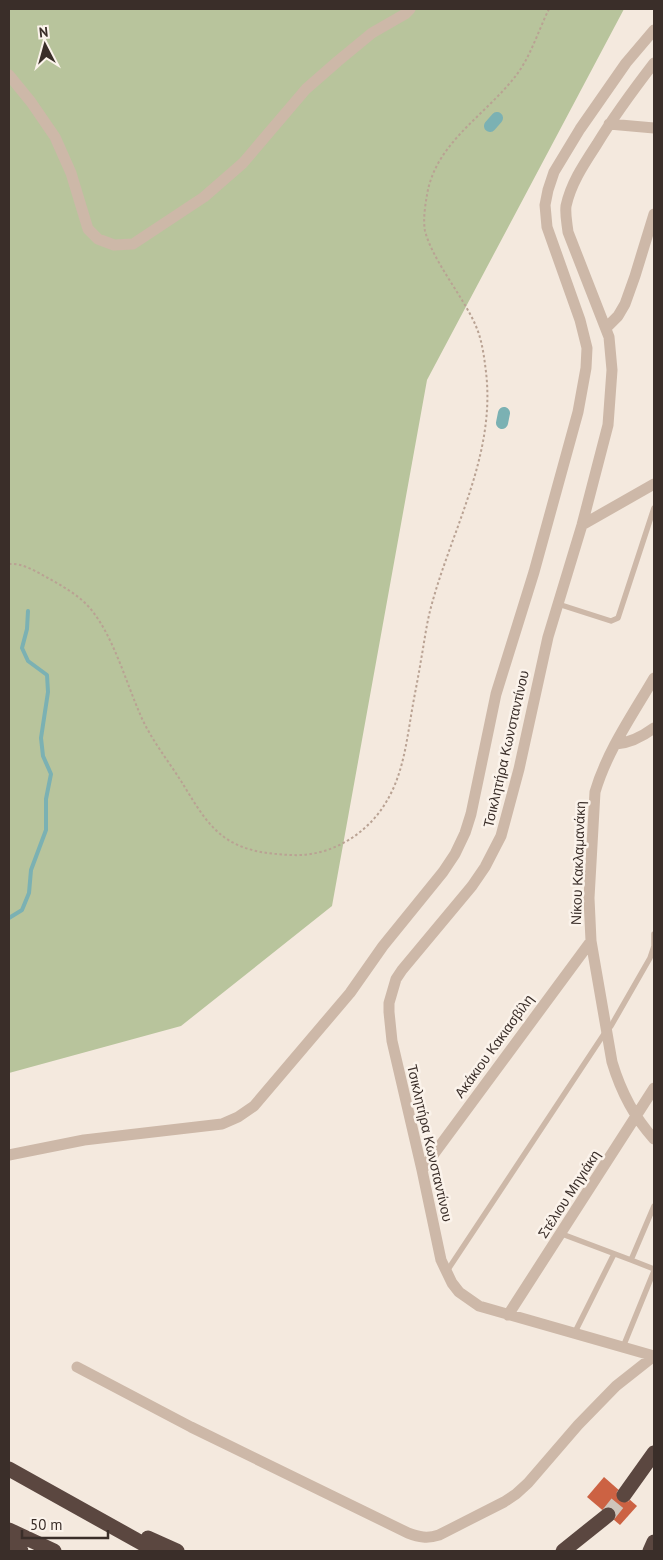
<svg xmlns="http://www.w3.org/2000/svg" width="663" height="1560" font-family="'PT Sans',sans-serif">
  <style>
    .green { fill: #b8c49c }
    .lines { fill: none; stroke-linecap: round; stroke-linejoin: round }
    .stream { stroke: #7bb1b3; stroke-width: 4 }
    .canal { stroke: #7bb1b3; stroke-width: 12 }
    .building { fill: #cc6243 }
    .highway-tunnel { stroke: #cfc4ba; stroke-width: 15; stroke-dasharray: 15 8; stroke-linecap: butt }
    .path { stroke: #b9a293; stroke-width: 2; stroke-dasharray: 2.5 2.5; stroke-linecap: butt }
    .lane { stroke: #cdb8a8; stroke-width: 5.5 }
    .street { stroke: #cdb8a8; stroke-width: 11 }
    .highway { stroke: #5b4740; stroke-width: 15 }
    .labels { text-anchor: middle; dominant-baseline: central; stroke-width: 5; stroke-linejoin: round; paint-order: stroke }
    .street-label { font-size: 14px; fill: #3a2e29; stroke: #fbf3eb }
  </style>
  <rect width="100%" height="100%" fill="#f4e9de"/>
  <!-- green -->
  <path class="green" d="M9 9H624L427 380 332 906 181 1026 9 1073Z"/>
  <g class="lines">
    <!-- stream -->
    <path class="stream" d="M9 918 22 910 29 893 31 870 46 830V799L51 774 43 756 41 738 48 692 47 675 28 661 22 648 27 629 28 611"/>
    <!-- canal -->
    <path class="canal" d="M490 126 497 118
      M502 423 504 413"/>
  </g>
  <!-- building -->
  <path class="building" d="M604 1477 637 1506 620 1525 587 1497Z"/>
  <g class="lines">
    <!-- highway-tunnel -->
    <path class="highway-tunnel" d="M608 1515 624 1495"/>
    <!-- path -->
    <path class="path" d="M9 564C23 563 35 571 48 578 64 587 82 597 93 612 114 639 126 682 140 714 150 738 167 759 181 781 193 800 205 823 224 837 243 851 267 854 291 855 329 857 365 836 385 804 402 777 406 746 411 716 414 697 418 679 421 660 424 644 426 627 430 611 450 532 496 457 486 372 484 356 482 339 475 324 462 295 433 261 425 231 423 220 425 206 427 195 435 144 484 116 514 78 530 59 538 31 549 9"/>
    <!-- lane -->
    <path class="lane" d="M558 604 611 621 618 618 654 508
      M562 1234 631 1260 654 1206
      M631 1260 654 1269
      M447 1271 606 1031 611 1026 650 958 654 946V934
      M574 1334 614 1254
      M623 1347 654 1271"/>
    <!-- street -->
    <path class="street" d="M654 63C634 89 614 116 597 144 584 164 571 183 566 206 565 215 567 223 568 232L609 337 612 370 608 425 582 525 548 637 519 769 501 836 485 867 472 886 402 970 396 979 389 1003V1012L392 1041 422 1170 441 1260 452 1283 459 1292 479 1306 654 1356
      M9 75 31 102 55 137 71 173 88 229 98 239 114 245 133 244 204 197 243 163 306 89 338 61 372 33 405 14 410 9
      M609 124 654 128
      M606 328 618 316 625 304 635 276 654 214
      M582 525 654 484
      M654 678C633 714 607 751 595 792L589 898 591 941 612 1062C621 1092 633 1116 654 1139
      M616 744C631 743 643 736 654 728
      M9 1155 84 1140 222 1124 238 1117 254 1106 350 993 383 946 443 872 455 854 465 833 471 814 496 694 534 572 578 412 586 368 587 348 580 320 547 227 545 205 548 190 554 172 580 129 626 63 654 30
      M422 1170 591 941
      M508 1315 654 1088
      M77 1367 191 1427 408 1533C419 1537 427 1539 439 1535L504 1502 516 1494 528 1483 578 1425 616 1386 654 1356"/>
    <!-- highway -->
    <path class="highway" d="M9 1469 156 1551
      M624 1495 654 1453
      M9 1530 54 1551
      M148 1538 177 1551
      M9 1540 21 1551
      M563 1551 608 1515
      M650 1551 654 1542"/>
  </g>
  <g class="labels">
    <!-- street labels -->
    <g class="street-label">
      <text transform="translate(506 749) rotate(-77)">Τσικλητήρα Κωνσταντίνου</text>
      <text transform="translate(578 863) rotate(-88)">Νίκου Κακλαμανάκη</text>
      <text transform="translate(494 1046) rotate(-54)">Ακάκιου Κακιασβίλη</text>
      <text transform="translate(430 1143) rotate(77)">Τσικλητήρα Κωνσταντίνου</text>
      <text transform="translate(569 1194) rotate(-57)">Στέλιου Μηγιάκη</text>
    </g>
  </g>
  <!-- border -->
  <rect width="663" height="1560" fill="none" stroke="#3a2e29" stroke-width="20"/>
  <!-- north arrow -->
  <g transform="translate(45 45) rotate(354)" stroke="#fbf3eb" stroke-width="4" paint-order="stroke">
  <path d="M0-4L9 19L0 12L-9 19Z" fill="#3a2e29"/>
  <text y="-8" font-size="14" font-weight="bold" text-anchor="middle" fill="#3a2e29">N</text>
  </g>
  <!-- scale -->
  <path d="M22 1530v8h86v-8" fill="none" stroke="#3a2e29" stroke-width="2.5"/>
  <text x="30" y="1530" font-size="15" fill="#3a2e29" stroke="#fbf3eb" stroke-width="4" paint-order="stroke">50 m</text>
</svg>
